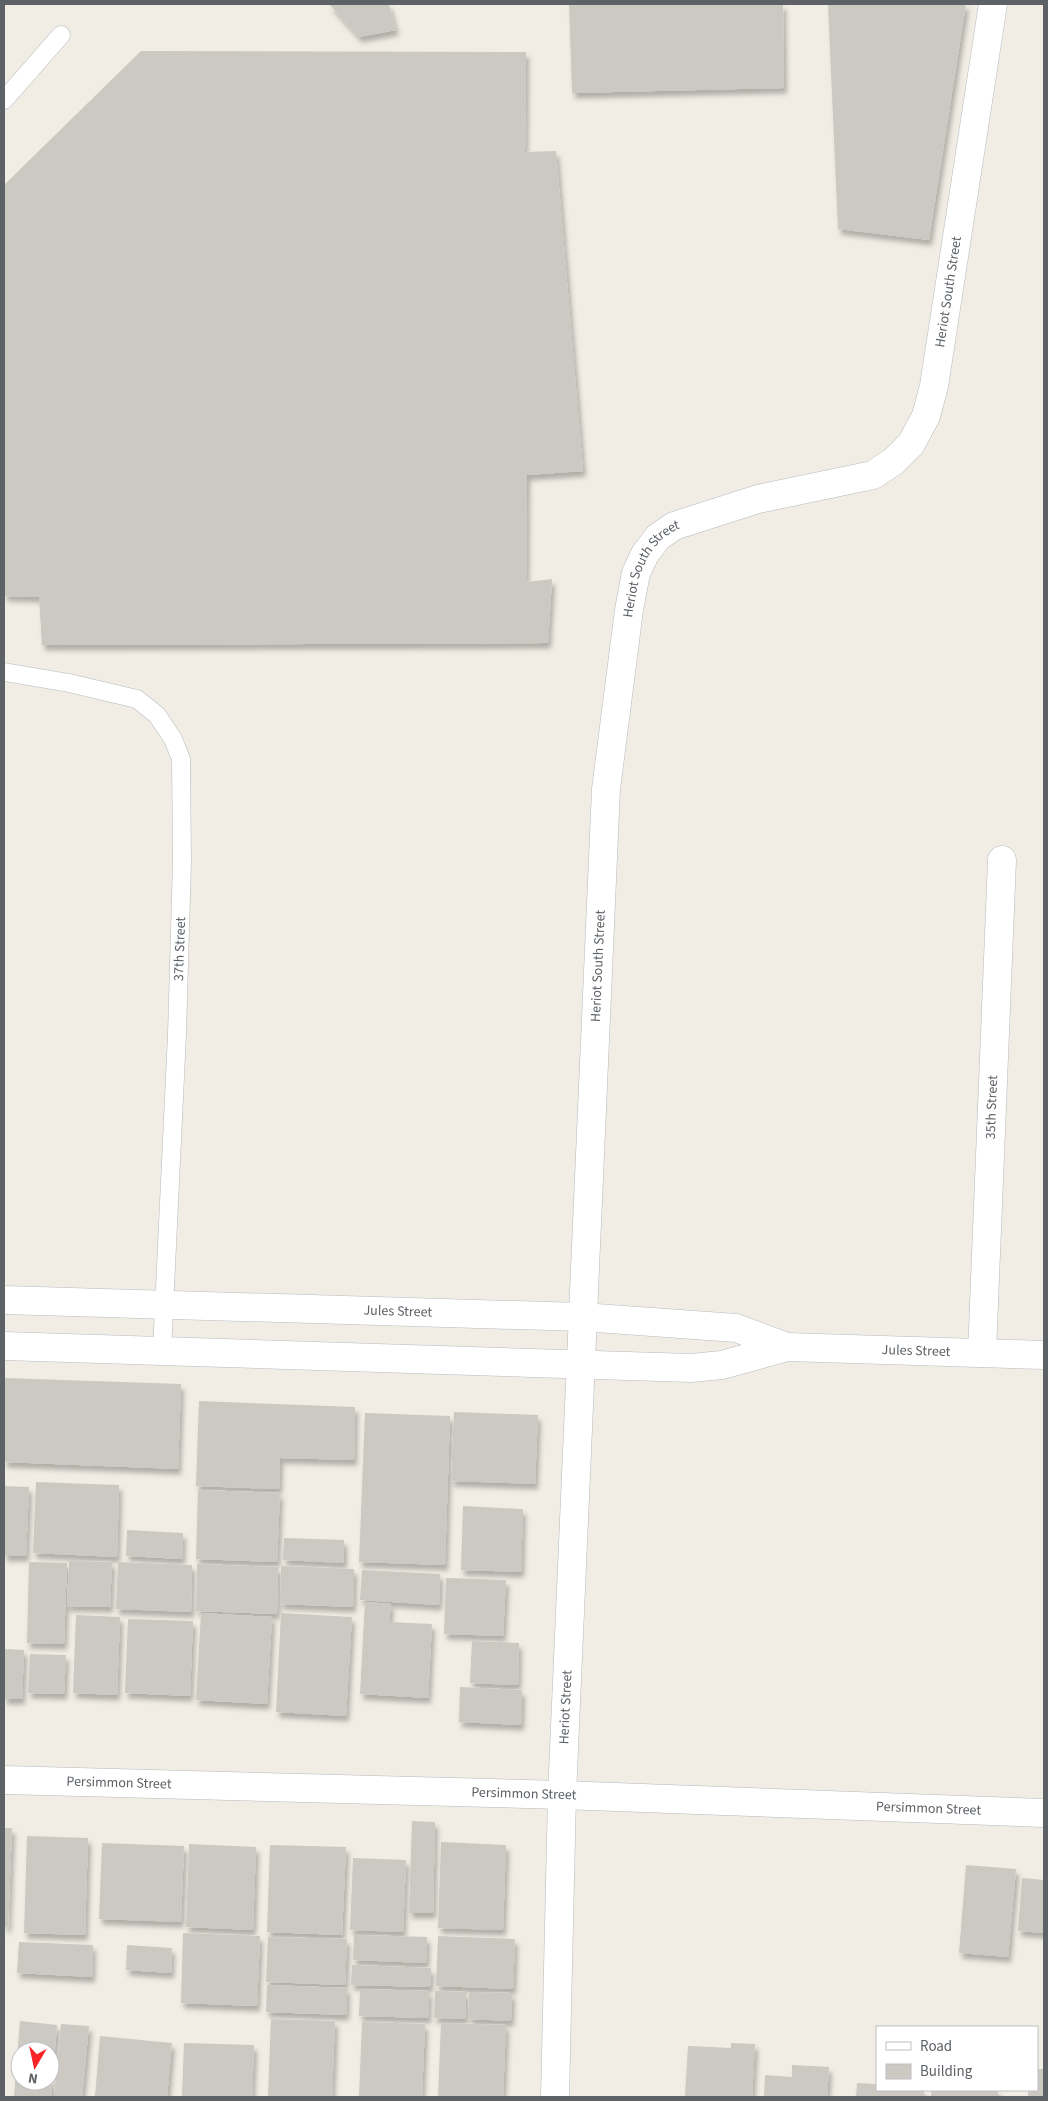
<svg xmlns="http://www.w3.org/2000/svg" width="1048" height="2101" font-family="'Source Sans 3',sans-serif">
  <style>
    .building { fill: #ccc8c2; fill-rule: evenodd; filter: url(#shadow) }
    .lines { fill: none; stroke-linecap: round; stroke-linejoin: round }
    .lane-casing { stroke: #b6b9bd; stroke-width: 19 }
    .street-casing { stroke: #b6b9bd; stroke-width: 29 }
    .secondary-casing { stroke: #b7bbc0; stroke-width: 29 }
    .lane { stroke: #fff; stroke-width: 18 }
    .street { stroke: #fff; stroke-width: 28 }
    .secondary { stroke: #fff; stroke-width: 28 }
    .labels { text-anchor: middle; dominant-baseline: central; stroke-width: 5; stroke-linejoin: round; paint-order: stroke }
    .street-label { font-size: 14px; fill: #5d6267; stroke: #fff }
  </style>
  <defs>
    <filter id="shadow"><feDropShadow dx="3" dy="5.5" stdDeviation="2.5" flood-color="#0004"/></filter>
  </defs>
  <rect width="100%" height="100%" fill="#f1ede5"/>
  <!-- building -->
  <path class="building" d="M329 4H389L396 30 359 37Z
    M569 4H783L784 88 572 93Z
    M828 4H966L929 240 838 229Z
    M141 51 526 52 525 152 556 151 583 471 527 475 526 582 552 579 548 643 42 645 39 597 4 596V185Z
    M4 1378 181 1384 178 1469 4 1462Z
    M199 1401 355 1407 354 1460 280 1458 279 1489 196 1486Z
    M454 1412 538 1415 535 1484 451 1481Z
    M365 1413 450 1416 445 1565 359 1562Z
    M36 1482 119 1485 117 1557 33 1553Z
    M4 1486 29 1487 26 1556H4Z
    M198 1490 280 1493 277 1562 196 1559Z
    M463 1506 523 1509 521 1572 461 1570Z
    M127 1530 183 1533 182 1559 126 1556Z
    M284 1538 344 1540V1563L283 1560Z
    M69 1561 112 1562 110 1607 67 1606Z
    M29 1562 67 1563 64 1644 27 1643Z
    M118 1562 192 1565 191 1612 116 1609Z
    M197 1564 278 1567 277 1614 196 1611Z
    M281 1566 354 1569 353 1607 280 1604Z
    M362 1570 440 1574 439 1605 360 1600Z
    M446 1578 506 1580 503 1636 444 1634Z
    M365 1602 391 1604 389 1622 432 1624 428 1698 360 1694Z
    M201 1613 272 1617 267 1704 196 1700Z
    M281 1613 352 1617 346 1716 276 1712Z
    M76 1615 120 1617 117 1695 73 1693Z
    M128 1619 193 1621 190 1696 125 1693Z
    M472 1641 519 1643 518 1685 470 1683Z
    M4 1649 24 1650 22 1699H4Z
    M30 1654 66 1655 64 1694 28 1693Z
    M460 1687 522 1690 521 1725 459 1722Z
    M412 1821 435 1822 433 1913H409Z
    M4 1828H12L8 1927H4Z
    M27 1836 88 1838 85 1935 24 1933Z
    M441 1842 506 1845 503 1930 438 1928Z
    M102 1843 184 1846 181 1922 99 1919Z
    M189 1844 256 1847 253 1930 186 1927Z
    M270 1845 346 1847 342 1935 267 1932Z
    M353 1858 406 1860 403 1932 350 1930Z
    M966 1865 1016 1869 1008 1957 959 1953Z
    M1022 1878 1044 1880V1933L1018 1931Z
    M183 1933 260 1936 257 2006 181 2003Z
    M354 1935 427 1937 426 1963 353 1960Z
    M438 1936 515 1939 513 1989 436 1986Z
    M268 1937 347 1939 345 1985 266 1982Z
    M19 1942 93 1945 92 1977 17 1973Z
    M127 1945 172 1948 171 1973 126 1970Z
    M352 1965 431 1968 430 1987 351 1985Z
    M267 1985 347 1988 346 2015 266 2012Z
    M360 1989 429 1991 428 2018 359 2016Z
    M435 1991 466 1992 465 2019 434 2018Z
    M469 1992 512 1993 511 2021 468 2019Z
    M271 2019 335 2021 332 2097H268Z
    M20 2021 57 2025 51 2097H14ZM20 2051H50V2081H20Z
    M362 2022 425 2024 422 2097H359Z
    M441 2023 506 2025 503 2097H438Z
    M61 2024 89 2026 82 2097H54Z
    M100 2036 172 2043 167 2097H95Z
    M184 2043 254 2045 252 2097H182Z
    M731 2043 755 2044 752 2097H685L688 2046 731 2048Z
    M792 2065 829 2067 827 2097H764L765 2075 792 2077Z
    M1037 2069H1044V2097H1028V2090H1037Z
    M857 2083 877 2084V2090H924V2097H856Z
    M931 2090H998V2097H931Z"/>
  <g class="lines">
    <!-- lane casing -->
    <g class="lane-casing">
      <path id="lane" d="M4 100 61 35
        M4 672 69 683 137 699 157 715 173 739 181 759 182 862 177 1034 162 1351"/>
    </g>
    <!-- street casing -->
    <g class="street-casing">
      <g id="street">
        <path id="s1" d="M982 1353 1002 860"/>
        <path id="s2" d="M4 1780 562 1795 1044 1813"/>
        <path id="s3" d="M555 2097 562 1795 606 789 629 610 636 573 645 554 658 537 674 526 758 499 873 475 894 461 911 444 926 416 934 386 993 4"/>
      </g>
    </g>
    <!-- secondary casing -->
    <g class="secondary-casing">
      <g id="secondary">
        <path id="s4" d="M4 1300 582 1317 736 1328 787 1347"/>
        <path id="s5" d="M4 1346 691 1368 722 1365 787 1347 1044 1355"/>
      </g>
    </g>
    <!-- lane -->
    <use href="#lane" class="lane"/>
    <!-- street -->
    <use href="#street" class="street"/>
    <!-- secondary -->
    <use href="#secondary" class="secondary"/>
  </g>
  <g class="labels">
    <!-- street labels -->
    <g class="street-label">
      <text stroke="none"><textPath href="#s3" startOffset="2002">Heriot South Street</textPath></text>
      <text stroke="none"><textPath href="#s3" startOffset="1538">Heriot South Street</textPath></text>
      <text transform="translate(180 949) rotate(-88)">37th Street</text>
      <text stroke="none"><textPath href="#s3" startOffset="1132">Heriot South Street</textPath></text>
      <text stroke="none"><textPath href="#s1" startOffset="246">35th Street</textPath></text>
      <text stroke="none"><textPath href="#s4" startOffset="394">Jules Street</textPath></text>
      <text stroke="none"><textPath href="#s5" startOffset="915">Jules Street</textPath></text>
      <text stroke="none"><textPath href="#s3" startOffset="390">Heriot Street</textPath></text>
      <text stroke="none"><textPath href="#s2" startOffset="115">Persimmon Street</textPath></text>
      <text stroke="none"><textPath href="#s2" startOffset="520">Persimmon Street</textPath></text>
      <text stroke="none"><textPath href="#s2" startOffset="925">Persimmon Street</textPath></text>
    </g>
  </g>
  <!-- border -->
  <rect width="1048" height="2101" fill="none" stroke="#5d6267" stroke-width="10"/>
  <!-- legend -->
  <rect x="876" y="2026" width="162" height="65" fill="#ffffff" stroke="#bec0c2"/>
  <rect x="886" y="2042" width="25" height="8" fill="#ffffff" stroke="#bec0c2"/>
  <text x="920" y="2051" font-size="15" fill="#5d6267">Road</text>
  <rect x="886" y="2064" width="25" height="15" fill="#ccc8c2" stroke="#bec0c2"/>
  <text x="920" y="2076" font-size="15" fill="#5d6267">Building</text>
  <!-- north arrow -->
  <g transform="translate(35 2066) rotate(189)"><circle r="24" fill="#ffffff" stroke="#bec0c2"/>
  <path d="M0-4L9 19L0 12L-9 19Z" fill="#f82428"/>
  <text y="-8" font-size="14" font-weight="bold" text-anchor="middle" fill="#5d6267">N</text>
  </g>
</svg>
